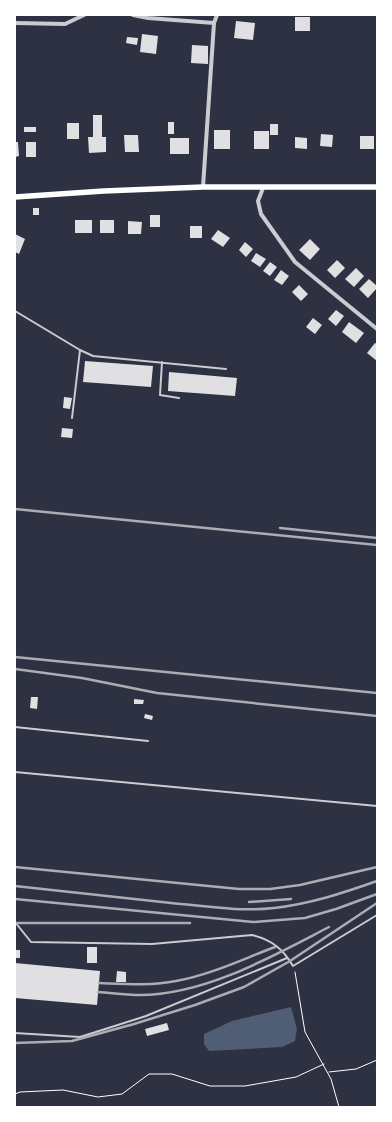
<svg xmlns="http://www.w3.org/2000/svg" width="392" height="1122" font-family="Overpass,sans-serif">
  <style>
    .water { fill: #4f5d75 }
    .building { fill: #e0e0e3 }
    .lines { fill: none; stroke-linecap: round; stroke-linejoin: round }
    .path { stroke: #fff; stroke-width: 1 }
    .service { stroke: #caccd0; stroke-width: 2 }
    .minor { stroke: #caccd0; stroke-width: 4 }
    .secondary { stroke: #fff; stroke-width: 5.5 }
    .rail { stroke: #abadb3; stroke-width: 2.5 }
  </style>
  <rect width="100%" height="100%" fill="#2d3142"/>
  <!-- water -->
  <path class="water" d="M291 1007 297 1029 295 1041 282 1047 209 1051 204 1044V1034L232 1021Z"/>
  <!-- building -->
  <path class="building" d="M295 17H310V31H295Z
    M236 21 255 23 253 40 234 38Z
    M142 34 158 36 156 54 140 52Z
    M127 37 138 38 137 45 126 43Z
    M192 45 208 46V64L191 63Z
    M93 115H102V137H106V152L89 153 88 137H93Z
    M168 122H174V134H168Z
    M67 123H79V139H67Z
    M270 124H278V135H270Z
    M24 127H36V132H24Z
    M214 130H230V149H214Z
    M254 131H269V149H254Z
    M321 134 333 135 332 147 320 146Z
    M124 135H138L139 152H125Z
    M360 136H374V149H360Z
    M295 137 307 138V149L295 148Z
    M170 138H189V154H170Z
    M15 142H18L19 156 15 157Z
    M26 142H36V157H26Z
    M33 208H39V215H33Z
    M150 215H160V227H150Z
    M75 220H92V233H75Z
    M100 220H114V233H100Z
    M128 221 142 222 141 234H128Z
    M190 226H202V238H190Z
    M218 230 230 238 223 247 211 239Z
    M15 234 25 239 19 254 15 252Z
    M310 239 320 249 310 260 299 250Z
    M245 242 253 249 246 257 239 250Z
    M256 253 266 259 260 267 251 261Z
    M337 260 345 268 335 278 327 270Z
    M270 262 277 267 270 276 263 271Z
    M356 268 364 276 354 287 345 279Z
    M281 270 289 276 282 285 274 280Z
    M369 279 377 286V288L368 298 359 289Z
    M299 285 308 294 301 301 292 292Z
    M336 310 344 316 336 326 328 319Z
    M313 318 322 325 315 334 306 327Z
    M349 322 364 333 356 343 342 332Z
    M375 343 377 344V361L367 353Z
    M85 361 153 366 151 387 83 382Z
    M169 372 237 378 235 396 168 391Z
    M64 397 72 398 70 409 63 408Z
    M62 428 73 429 72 438 61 437Z
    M31 697H38L37 709 30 708Z
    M134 699 144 700 143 704H134Z
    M145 714 153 716 152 720 144 718Z
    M87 947H97V963H87Z
    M15 950H20V958H15Z
    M15 963 100 971 97 1005 15 998Z
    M117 971 126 972V982H116Z
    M167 1023 169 1030 147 1036 145 1029Z"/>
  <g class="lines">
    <!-- path -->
    <path class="path" d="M295 972 305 1032 331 1079 339 1107
      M329 1072 356 1069 377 1060
      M15 1094 20 1092 63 1090 98 1097 122 1094 149 1074H172L210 1086H245L296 1077 324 1064"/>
    <!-- service -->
    <path class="service" d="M15 311 80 350 93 356 226 369
      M162 362 160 395 179 398
      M72 418 80 350
      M15 727 148 741
      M15 772 377 806
      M15 922 31 942 152 944 252 935C272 940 283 949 293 966L377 915
      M15 1033 80 1037 146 1016 287 958"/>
    <!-- minor -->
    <path class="minor" d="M133 15 148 18 214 23 217 15
      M15 23 65 24 84 15
      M203 187 214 23
      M263 188 258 201 261 214 295 262 377 329"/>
    <!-- secondary -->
    <path class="secondary" d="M15 197 104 191 203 187H377"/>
    <!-- rail -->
    <path class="rail" d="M15 509 377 545
      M280 528 377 538
      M15 657 377 693
      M15 669 82 678 157 693 377 716
      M15 867 239 889H270L300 885 377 867
      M15 886C67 892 119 897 171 903 205 906 240 912 274 908 310 904 343 893 377 881
      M15 899 253 922 305 918 336 909 377 894
      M249 902 291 899
      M15 923H190
      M99 983C125 984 151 986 176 981 210 975 243 959 275 947
      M98 992C112 993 126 995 140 995 205 995 273 956 329 927
      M15 1043 72 1041 134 1024 195 1005 244 987 290 961 377 903"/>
  </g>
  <!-- border -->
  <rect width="392" height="1122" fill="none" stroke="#ffffff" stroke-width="32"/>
</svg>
